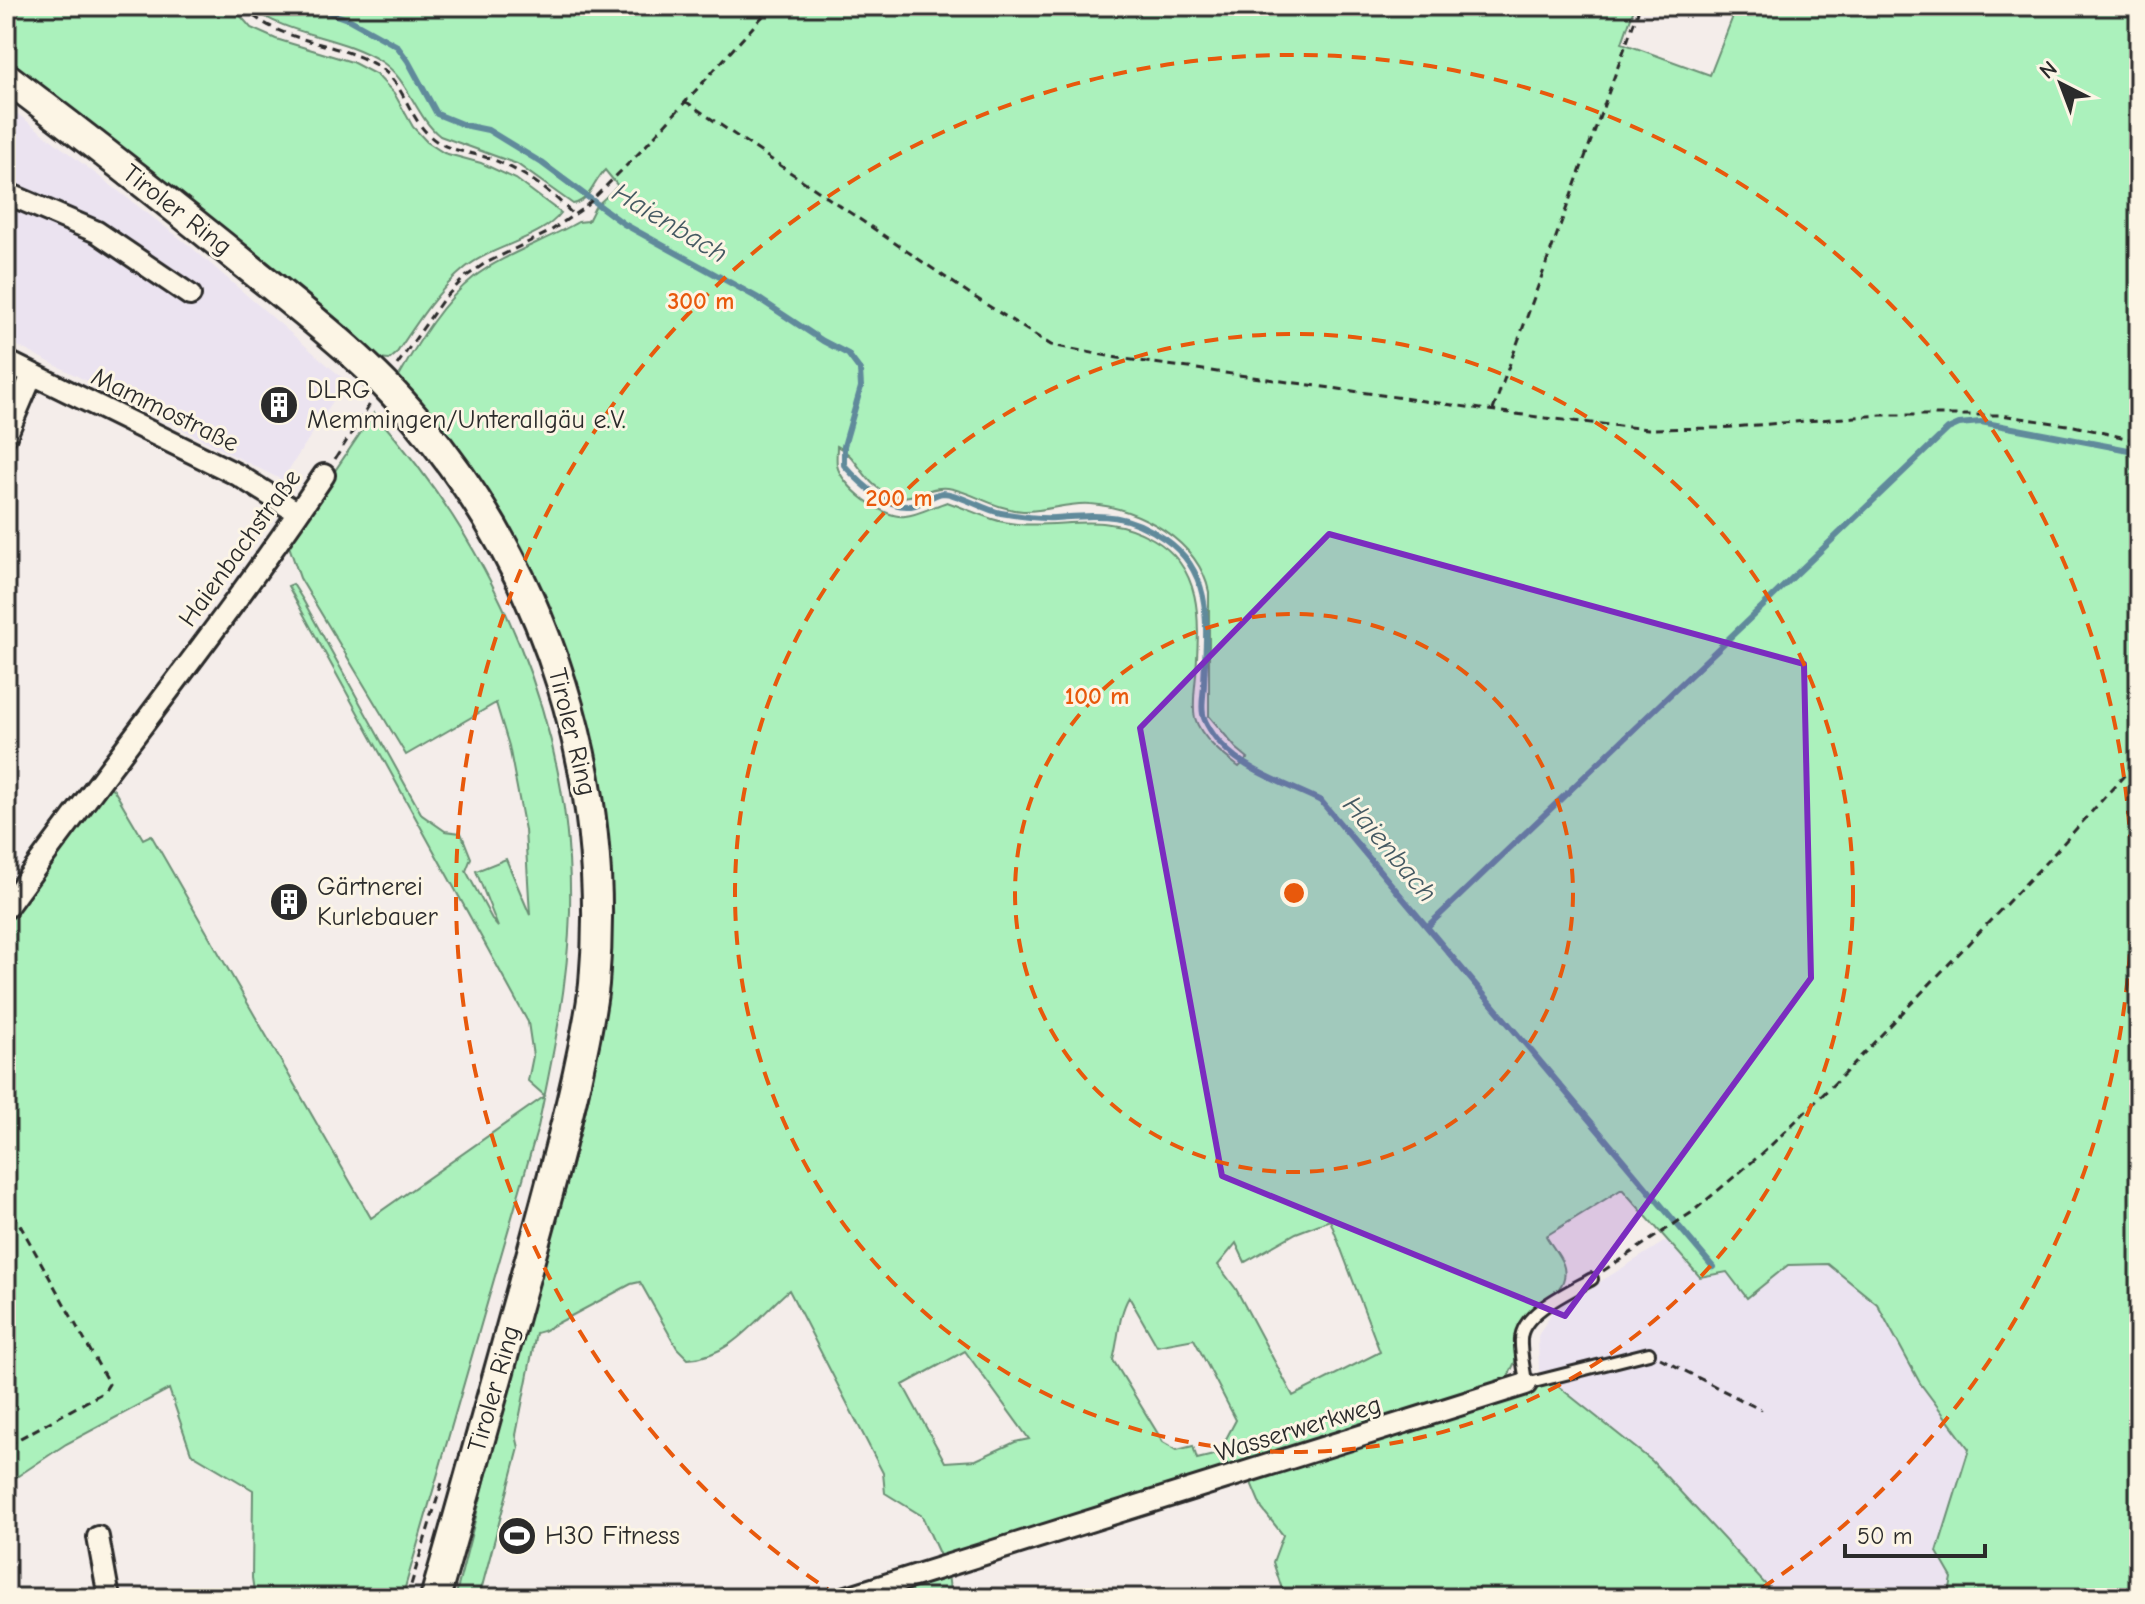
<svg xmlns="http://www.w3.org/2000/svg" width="2145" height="1604" font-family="'Comic Neue',sans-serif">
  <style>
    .built { fill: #ebe3f0 }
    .green { fill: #abf1bc; stroke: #6b8e74; stroke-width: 2; fill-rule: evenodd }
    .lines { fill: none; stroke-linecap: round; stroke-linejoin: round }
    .stream { stroke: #608a9b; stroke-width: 6 }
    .lane-casing { stroke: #2b2b2b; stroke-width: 16 }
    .street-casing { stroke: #2b2b2b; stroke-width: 26 }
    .secondary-casing { stroke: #2b2b2b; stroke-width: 34 }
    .path { stroke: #2b2b2b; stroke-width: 3; stroke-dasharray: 8 6; stroke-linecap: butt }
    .lane { stroke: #fcf5e5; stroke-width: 10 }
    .street { stroke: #fcf5e5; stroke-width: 20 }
    .secondary { stroke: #fcf5e5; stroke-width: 28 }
    .marked { fill: #7b2cbf; fill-opacity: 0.2; stroke: #7b2cbf; stroke-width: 6; stroke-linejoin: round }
    .ring { fill: none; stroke: #e8590c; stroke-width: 4; stroke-dasharray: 14 10 }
    .labels { text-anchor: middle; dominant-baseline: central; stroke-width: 6; stroke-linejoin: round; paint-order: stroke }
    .street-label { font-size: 26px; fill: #2b2b2b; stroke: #fcf5e5 }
    .poi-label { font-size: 26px; fill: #2b2b2b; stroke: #fcf5e5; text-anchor: start }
    .water-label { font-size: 28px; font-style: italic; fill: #455a63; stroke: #fcf5e5 }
    .centre { fill: #e8590c; stroke: #fcf5e5; stroke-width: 4 }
    .ring-label { font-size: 24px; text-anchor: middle; font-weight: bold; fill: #e8590c; stroke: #fcf5e5; stroke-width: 6; stroke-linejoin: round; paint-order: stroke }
  </style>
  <rect width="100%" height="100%" fill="#f4edea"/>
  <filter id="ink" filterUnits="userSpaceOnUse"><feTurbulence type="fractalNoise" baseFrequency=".0125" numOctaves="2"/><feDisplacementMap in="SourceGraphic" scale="16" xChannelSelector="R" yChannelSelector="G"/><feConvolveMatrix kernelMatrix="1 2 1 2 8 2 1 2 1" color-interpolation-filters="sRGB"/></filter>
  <g filter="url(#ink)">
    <!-- built -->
    <path class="built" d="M6 105 190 246 346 381 282 480 6 340Z
      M1667 1240 1700 1277 1727 1272 1747 1298 1788 1264H1828L1877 1304 1920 1383 1969 1449 1937 1552 1952 1578 1948 1598H1778L1652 1461 1539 1371 1538 1336 1552 1312Z"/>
    <!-- green -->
    <path class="green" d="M6 6H232L251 28 276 39 352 62 377 75 394 93 413 127 427 142 444 153 481 163 516 179 561 213C541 239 492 246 465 268 437 291 416 324 396 354L389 360 378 359 347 329 263 259 6 58Z
      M249 6H1635L1622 43 1710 75 1737 6H2139V1598H1948L1952 1578 1937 1552 1969 1449 1920 1383 1877 1304 1828 1264 1788 1265 1747 1298 1727 1272 1700 1277 1622 1189 1546 1236C1551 1245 1559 1254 1563 1264 1573 1291 1535 1306 1521 1323L1515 1362 1506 1381 941 1558 922 1516 885 1493 883 1473 789 1290C757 1317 733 1356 688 1359L677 1348 640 1282 631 1284 543 1331 536 1333 516 1435 519 1448 479 1598H455C477 1515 497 1430 520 1347 547 1250 580 1153 597 1053 635 847 588 626 463 457 443 431 421 407 400 383L399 376C419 341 442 302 474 277 501 256 547 240 578 222L588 221 595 207 618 186 605 170C593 182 591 200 573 204L517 164 440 136C415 116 409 80 382 62 341 35 288 37 249 6ZM837 446C861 458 863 487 894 496 912 501 930 485 948 488 973 492 994 509 1023 511 1046 512 1068 502 1090 504 1139 507 1199 542 1209 592V716L1236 748 1248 758 1239 767C1223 755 1201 738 1195 718 1192 705 1195 688 1196 675 1199 624 1205 569 1153 539 1105 511 1067 528 1017 524 992 522 971 510 947 502 934 506 918 515 905 516 883 519 841 486 837 465 836 459 837 452 837 446ZM1330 1220 1380 1352 1293 1396 1236 1289 1218 1265 1236 1243 1245 1262 1296 1233ZM1129 1297 1157 1346 1194 1339 1236 1420 1218 1454 1197 1459 1193 1446 1177 1450 1163 1442 1113 1360C1119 1338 1118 1316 1129 1297ZM965 1351 1029 1439 1015 1442 976 1460 945 1462 903 1385Z
      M374 413C496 550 574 726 570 911 568 985 553 1056 538 1127L402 1598H255L252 1578 253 1490 191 1453 169 1389 66 1444 6 1484V923L33 880 106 784 114 790 143 839 151 835 371 1218 545 1096 528 1081 533 1056 528 1022 288 586 293 584 303 600 422 815 445 831 461 833 471 858 466 871 493 921 498 927 476 871 506 859 530 915 525 830 509 746 496 703 406 755 300 578 289 546 299 524Z
      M1554 1383 1652 1461 1778 1598H1285L1273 1562 1283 1535 1262 1509 1249 1478Z
      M948 1574 951 1598H871Z"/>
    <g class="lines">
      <!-- stream -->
      <path class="stream" d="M310 6 350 20 397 46 408 61 437 114 464 125 488 130 542 163 624 224 758 298 823 341 848 354 860 370 861 387 844 446V465C860 483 889 512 915 505 924 502 934 494 943 493 958 493 983 510 1001 513 1018 516 1037 519 1055 518 1101 515 1124 511 1165 539 1216 574 1206 631 1204 683 1204 693 1201 704 1203 714 1204 722 1215 738 1221 744 1246 772 1289 785 1321 801L1713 1267
        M1427 927 1948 429 1959 424 1981 422 2139 452"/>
      <!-- lane casing -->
      <g class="lane-casing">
        <path id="lane" d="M1592 1279C1571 1291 1522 1312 1521 1339 1520 1354 1525 1370 1526 1384L1649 1353"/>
      </g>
      <!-- street casing -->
      <g class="street-casing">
        <path id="street" d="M6 193 97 232 190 295
          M6 361 238 475 298 513
          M6 436 32 375
          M6 908C111 763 224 624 324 475
          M98 1537 109 1598
          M844 1598 1526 1384"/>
      </g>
      <!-- secondary casing -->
      <g class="secondary-casing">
        <path id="secondary" d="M6 77C89 140 171 204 252 270 309 316 370 363 417 420 549 577 612 781 594 984 591 1014 584 1043 578 1072 562 1145 542 1217 522 1288 493 1392 465 1495 435 1598"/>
      </g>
      <!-- path -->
      <path class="path" d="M243 6C277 43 333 40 376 65 404 81 407 116 431 137 447 152 474 152 494 160 524 172 553 192 574 216
        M685 101 976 298 1051 345 1118 358 1545 418 1648 429 1720 428 1881 415H2001L2074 426 2139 441
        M397 365 442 301 464 278 484 264 549 232 585 207 641 151 772 6
        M1493 410 1640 6
        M335 459 370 404
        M6 1200 109 1384 104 1392 6 1446
        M1603 1271 1691 1213 1765 1151 1843 1075 2050 858 2139 759
        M1660 1358 1761 1410
        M407 1598 442 1483"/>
      <!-- lane -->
      <use href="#lane" class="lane"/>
      <!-- street -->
      <use href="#street" class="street"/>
      <!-- secondary -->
      <use href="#secondary" class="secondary"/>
    </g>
  </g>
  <!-- marked area -->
  <path class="marked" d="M1329 534 1804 664 1811 978 1565 1316 1222 1176 1140 728Z"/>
  <!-- distance rings -->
  <g class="ring">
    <circle cx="1294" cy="893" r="279"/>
    <circle cx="1294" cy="893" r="559"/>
    <path d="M838 1596A838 838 0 1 1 1750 1596"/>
  </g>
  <!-- icons -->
  <defs>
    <g id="building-disc" transform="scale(2)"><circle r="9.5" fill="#2b2b2b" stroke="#fcf5e5"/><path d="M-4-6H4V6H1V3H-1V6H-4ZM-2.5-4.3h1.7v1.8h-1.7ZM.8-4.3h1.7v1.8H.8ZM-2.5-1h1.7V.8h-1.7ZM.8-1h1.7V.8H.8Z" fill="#fff"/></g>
    <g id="stadium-disc" transform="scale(2)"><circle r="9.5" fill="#2b2b2b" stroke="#fcf5e5"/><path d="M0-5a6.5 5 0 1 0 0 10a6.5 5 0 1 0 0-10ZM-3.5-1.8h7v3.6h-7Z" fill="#fff"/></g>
  </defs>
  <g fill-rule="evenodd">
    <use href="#building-disc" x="279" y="405"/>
    <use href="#building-disc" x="289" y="902"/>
    <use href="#stadium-disc" x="517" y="1536"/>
  </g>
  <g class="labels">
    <!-- street labels -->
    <g class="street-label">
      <text transform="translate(177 210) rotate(38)">Tiroler Ring</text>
      <text transform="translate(165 410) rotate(26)">Mammostraße</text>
      <text transform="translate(240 548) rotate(-54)">Haienbachstraße</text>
      <text transform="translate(572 732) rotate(76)">Tiroler Ring</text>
      <text transform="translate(494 1389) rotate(-74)">Tiroler Ring</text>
      <text transform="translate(1298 1429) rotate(-17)">Wasserwerkweg</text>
    </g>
    <!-- poi labels -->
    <g class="poi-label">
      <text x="307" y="390">DLRG<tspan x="307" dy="30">Memmingen/Unterallgäu e.V.</tspan></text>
      <text x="317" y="887">Gärtnerei<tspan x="317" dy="30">Kurlebauer</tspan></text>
      <text x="545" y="1536">H3O Fitness</text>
    </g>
    <!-- water labels -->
    <g class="water-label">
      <text transform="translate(670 223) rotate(31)">Haienbach</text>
      <text transform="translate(1390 849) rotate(50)">Haienbach</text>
    </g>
  </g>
  <circle cx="1294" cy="893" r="12" class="centre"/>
  <g class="ring-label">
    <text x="701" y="309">300 m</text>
    <text x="899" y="506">200 m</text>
    <text x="1097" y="704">100 m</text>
  </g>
  <!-- margin -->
  <rect width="2145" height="1604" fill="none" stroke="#fcf5e5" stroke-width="32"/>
  <rect x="16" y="16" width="2113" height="1572" fill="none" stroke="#2b2b2b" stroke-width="3" filter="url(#ink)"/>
  <!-- north arrow -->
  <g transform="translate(2061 84) rotate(318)" stroke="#fcf5e5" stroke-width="6" paint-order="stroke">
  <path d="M0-6L14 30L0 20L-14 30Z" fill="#2b2b2b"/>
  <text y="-12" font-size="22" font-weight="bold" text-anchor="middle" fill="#2b2b2b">N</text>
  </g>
  <!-- scale -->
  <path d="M1845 1544v12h140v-12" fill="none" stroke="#2b2b2b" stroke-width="4"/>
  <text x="1857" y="1544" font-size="24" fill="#2b2b2b" stroke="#fcf5e5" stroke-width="6" paint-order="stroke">50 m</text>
</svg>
